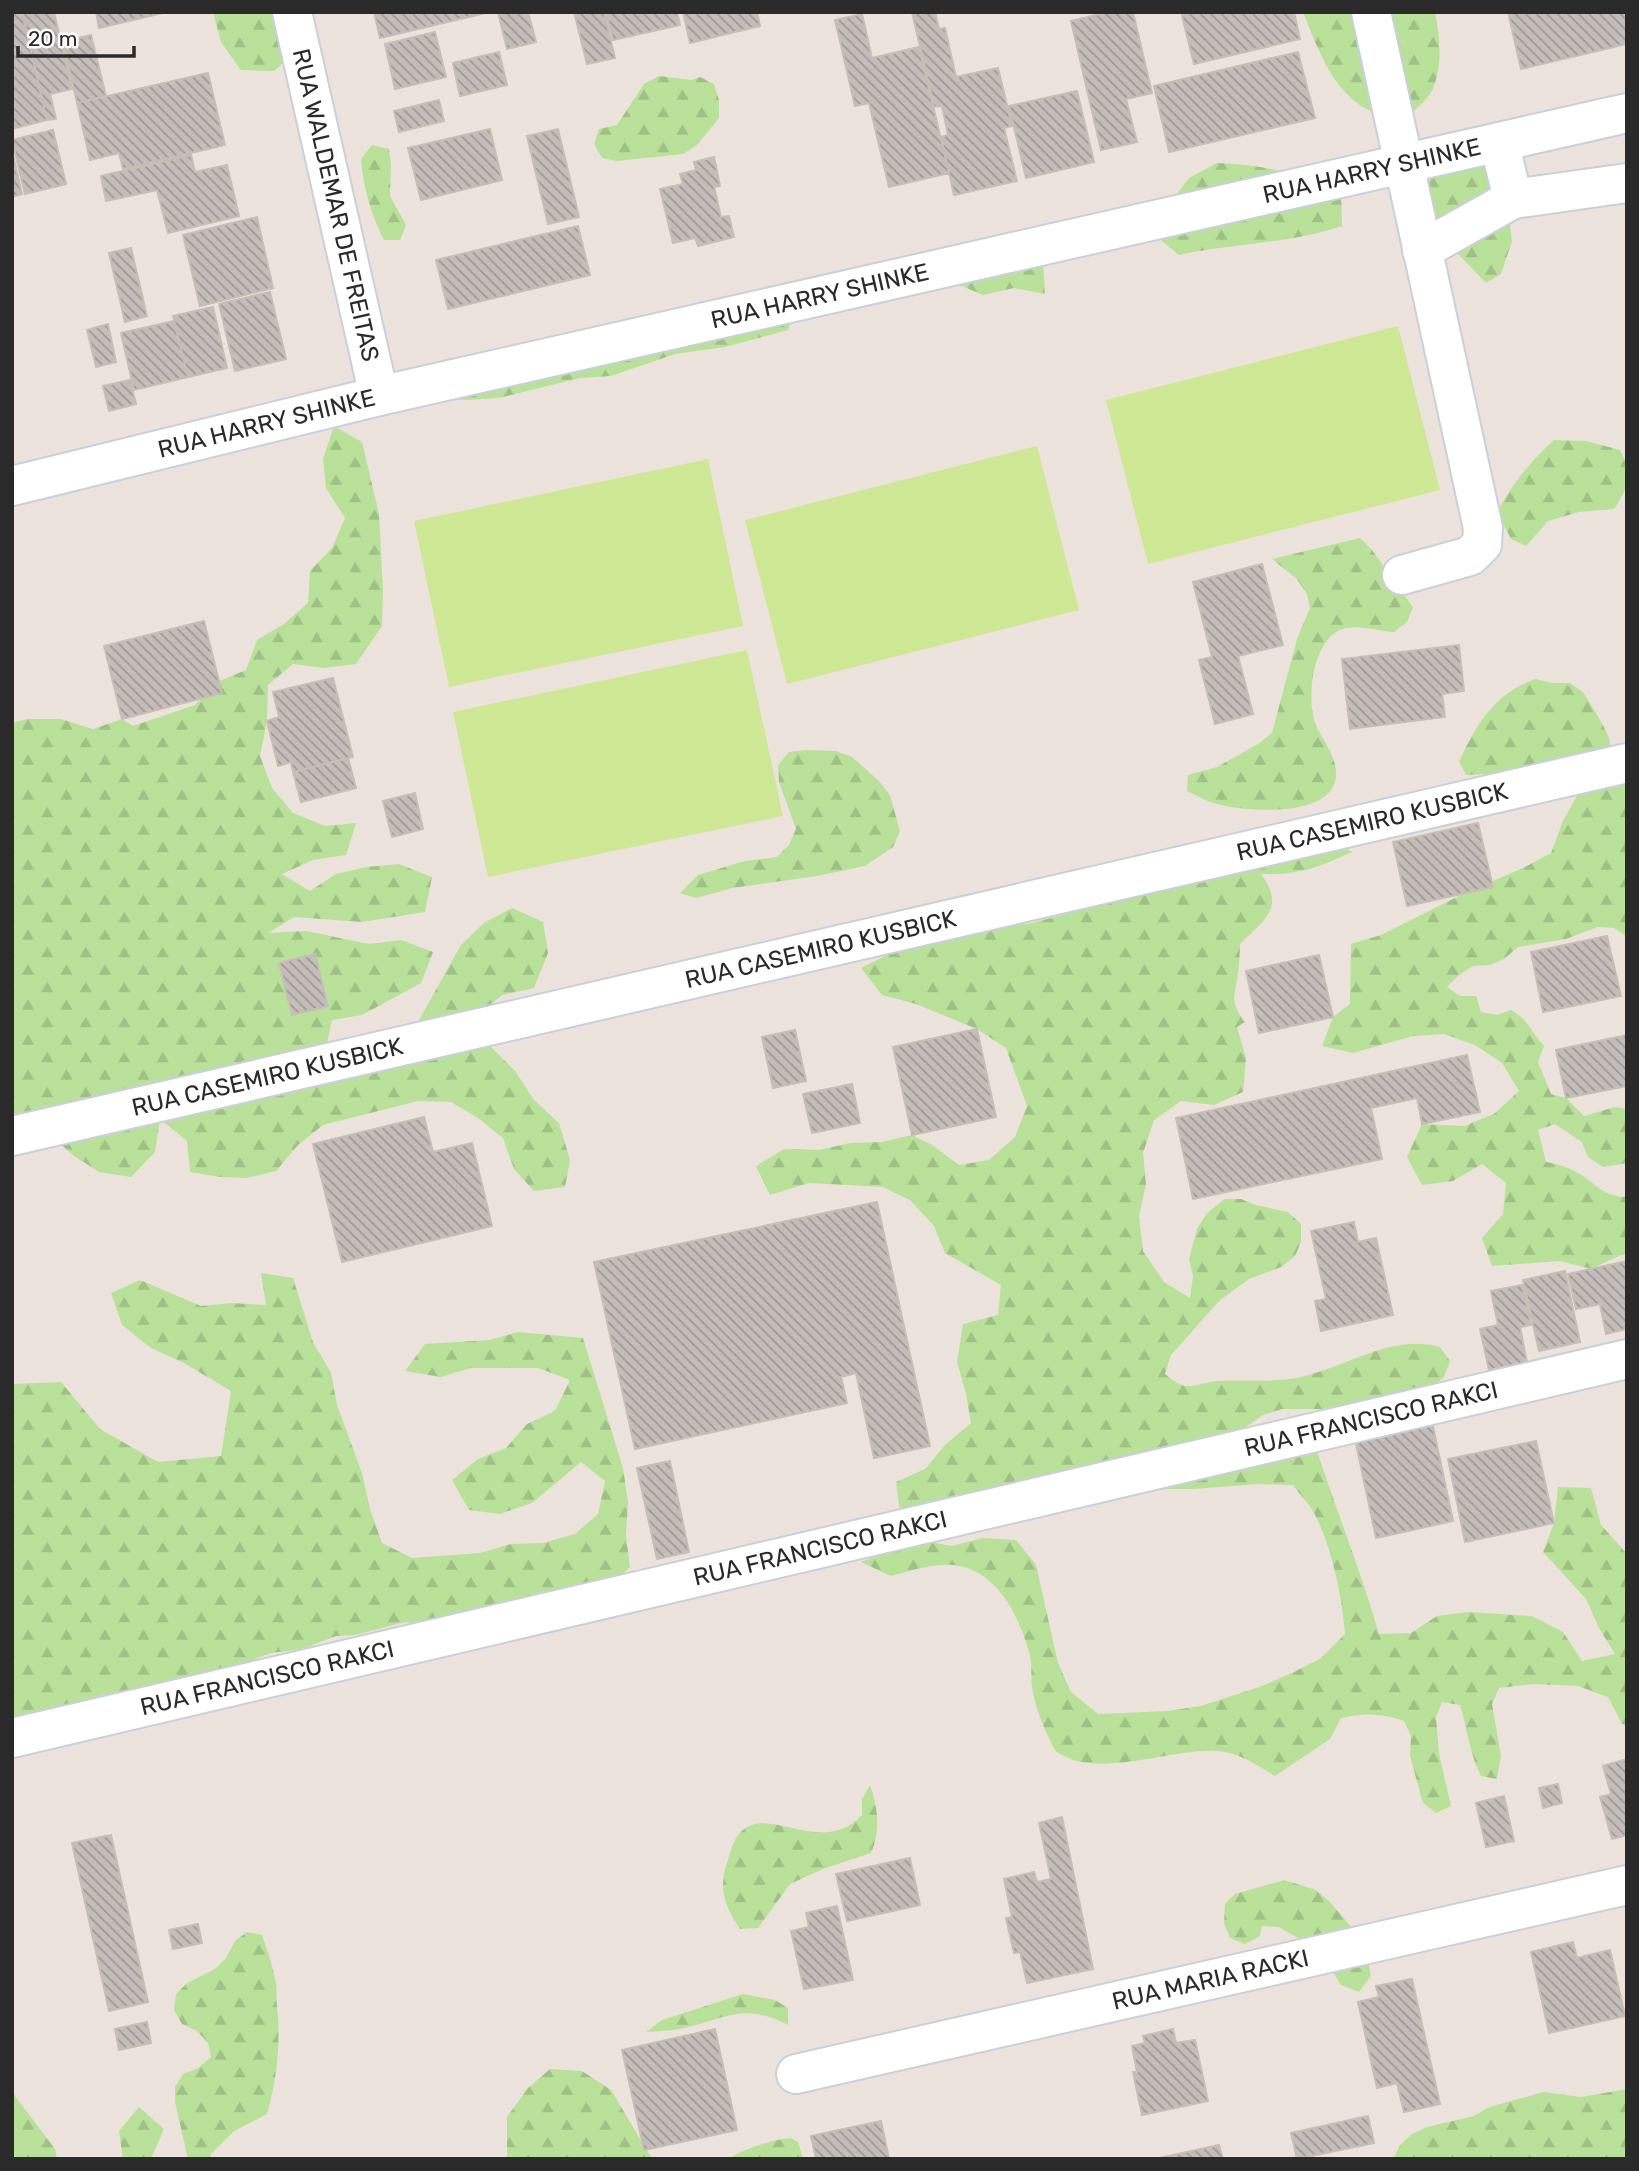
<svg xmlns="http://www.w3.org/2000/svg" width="1639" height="2171" font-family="Rubik,sans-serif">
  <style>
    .forest { fill: url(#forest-firs) }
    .pitch { fill: #cfe896 }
    .building { fill: url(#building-back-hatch); stroke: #c7bfb6; stroke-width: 2 }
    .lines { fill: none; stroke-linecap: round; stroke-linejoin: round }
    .minor-casing { stroke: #cad0db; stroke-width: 42 }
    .minor { stroke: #fff; stroke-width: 38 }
    .labels { text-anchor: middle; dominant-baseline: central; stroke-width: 7; stroke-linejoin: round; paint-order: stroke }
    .street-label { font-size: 24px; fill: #2a2a2a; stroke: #fff }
  </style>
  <defs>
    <pattern id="forest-firs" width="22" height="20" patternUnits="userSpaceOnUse" patternTransform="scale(1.75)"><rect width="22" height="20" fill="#bae19a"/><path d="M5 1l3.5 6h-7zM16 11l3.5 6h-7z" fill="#a0c185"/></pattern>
    <pattern id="building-back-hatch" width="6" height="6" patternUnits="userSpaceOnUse" patternTransform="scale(1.75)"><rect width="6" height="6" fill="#c4bdb9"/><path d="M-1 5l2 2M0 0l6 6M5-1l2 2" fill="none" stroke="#9f9a97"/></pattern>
  </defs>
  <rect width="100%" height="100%" fill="#ece3dc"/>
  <!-- forest -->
  <path class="forest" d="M213 12H288L287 60 274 71 241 70 221 42Z
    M1303 12H1435C1440 37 1443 67 1432 91 1427 100 1416 108 1409 116 1399 115 1386 116 1376 113 1335 99 1318 49 1303 12Z
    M659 76 691 80 700 77 714 84 719 100V118L697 145 683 154 617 161 602 158 594 144 599 129 617 125 644 84Z
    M372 145 389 149 391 164 390 196 406 225 400 240H384C371 215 363 186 361 159Z
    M1480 149 1507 205 1512 241 1501 274 1486 283 1442 237 1424 211V180L1450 155Z
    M1217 163C1261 164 1301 174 1341 192L1342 226C1290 244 1233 243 1179 255L1156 236 1169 205 1189 178Z
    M1043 262 1045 294 1014 288 983 295 955 283Z
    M792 318 788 330 725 347 675 354 611 376 580 378 499 398 467 400 451 399Z
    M334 426 362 442 379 514 383 589 382 626 356 664 324 668 293 664 268 685 267 721 260 756 272 788 293 813 325 826 356 823 346 855 313 860 282 874 310 891 336 874 367 867 399 864 432 877 425 912 362 922 294 917 268 933 306 931 369 944 401 940 433 952 421 983 362 1015 332 1020 325 1052 414 1029 461 945 484 923 512 908 543 922 548 953 534 988 502 995 475 1018 490 1046 515 1071 534 1100 559 1123 570 1160 565 1187 534 1191 514 1169 503 1138 478 1118 451 1102 418 1101 323 1125 298 1145 276 1171 246 1178 220 1177 190 1172 187 1141 160 1119 155 1152 131 1177 99 1172 74 1156 49 1134 12 1141V723L27 719H61L93 729 122 719 133 726 195 705 217 682 246 670 257 640 284 624 308 603 310 571 332 548 345 518 326 488 323 459Z
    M1554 440 1586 441 1620 450C1633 475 1629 487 1614 509L1579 512 1548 521 1526 546 1511 539 1497 512C1513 483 1530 462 1554 440Z
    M1360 538 1372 550 1413 607 1407 622 1394 632C1379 631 1361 625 1346 628 1313 635 1305 698 1316 725 1322 740 1336 755 1336 773 1337 819 1246 812 1217 804 1206 801 1197 796 1187 791L1188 775 1217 767 1258 744 1272 733 1297 639 1310 608 1307 594 1297 579 1272 559Z
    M1536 679 1552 683H1570L1583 692 1602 723 1609 738 1612 755 1627 779V937L1614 928 1598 927 1566 939 1518 947 1504 959 1490 965 1473 966 1459 975 1447 987 1460 996H1476L1481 1012 1497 1015 1511 1010C1529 1020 1531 1032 1544 1046L1538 1062 1551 1094 1566 1098 1584 1116 1615 1107 1627 1109V1163L1603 1167 1588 1157 1582 1142 1555 1124 1538 1130 1546 1162C1558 1164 1568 1167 1578 1173 1597 1184 1603 1197 1627 1197V1255H1621L1591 1269 1560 1261 1492 1266 1482 1238 1503 1214 1506 1183 1482 1164 1453 1181 1422 1185 1407 1157 1422 1124 1464 1126 1494 1114 1519 1091 1502 1063 1475 1045 1444 1034 1413 1036 1353 1053 1322 1046 1333 1017 1350 1004 1351 944 1381 935 1465 893 1523 868 1551 853 1563 821 1579 792 1509 773 1466 775 1459 762C1475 726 1496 691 1536 679Z
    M805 750 836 751 852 757 879 781 890 795 900 831 893 847 865 866 817 876 732 888 696 898 680 893 698 875 745 861 777 857 789 845 796 829 779 782 778 765 789 752Z
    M1326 836 1352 852C1317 868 1300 875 1261 874 1286 908 1264 920 1240 944 1240 954 1239 964 1238 973 1235 997 1229 1002 1245 1022L1237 1027 1246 1058 1243 1092 1214 1105 1181 1101 1154 1120 1143 1153 1146 1184 1139 1216 1143 1251 1164 1282 1190 1298 1193 1276 1189 1259 1197 1229 1207 1213 1225 1199H1241L1255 1205 1288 1212 1301 1224V1242L1295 1256 1281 1267 1249 1279 1220 1300 1171 1355 1165 1374C1190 1395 1192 1383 1219 1381 1248 1380 1278 1383 1305 1376 1350 1365 1393 1334 1440 1347L1450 1361 1444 1377 1431 1388 1341 1412 1322 1409H1282L1263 1415 1233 1436 1317 1451C1337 1512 1361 1572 1379 1634L1411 1633 1437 1616 1468 1612 1532 1616 1563 1632 1582 1661 1615 1654 1599 1628 1586 1599 1543 1552 1554 1523 1558 1487 1591 1488 1601 1525 1627 1554V1725L1622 1724 1608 1697 1578 1686 1533 1684 1499 1688 1492 1704 1501 1756 1497 1779 1481 1776C1470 1755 1467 1728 1460 1705L1442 1702 1436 1717 1439 1754 1451 1806 1436 1813 1423 1803 1410 1756 1411 1736 1404 1721C1383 1713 1363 1713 1341 1718L1330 1739 1275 1776C1257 1765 1238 1752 1217 1751 1170 1748 1095 1781 1056 1751 1053 1748 1051 1742 1049 1738 1041 1722 1035 1705 1032 1687 1031 1677 1032 1666 1030 1656 1020 1617 997 1569 953 1565 932 1563 910 1571 891 1576L861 1562 919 1540 952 1546 983 1538 1016 1540 1036 1565 1058 1663 1071 1692 1098 1714 1168 1711 1201 1706 1262 1686 1292 1673 1321 1658 1345 1634C1342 1596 1332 1546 1313 1511 1308 1502 1299 1494 1293 1485L1258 1484 1194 1489H1127L900 1513 896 1482 925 1469 945 1445 971 1423 966 1394 957 1362 963 1324 998 1315 1001 1285 945 1253 934 1226 910 1200 883 1187 809 1183 770 1195 756 1166 784 1149 819 1150 850 1143 882 1142 912 1135 932 1145 959 1165 989 1160 1015 1137 1027 1106 1006 1048 977 1029 916 1004 882 995 861 968 932 932 996 925 1028 924 1092 907Z
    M261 1273 293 1278 313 1342 331 1373 337 1405 362 1473 370 1509 382 1543 412 1558 480 1553 511 1544 543 1543 575 1534 598 1514 605 1481 581 1462 532 1503 500 1514 469 1510 452 1480 478 1459 506 1448 527 1424 555 1411 570 1380 538 1368H471L441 1377 405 1371 425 1344 490 1340 518 1332 583 1338 623 1468 628 1502 626 1535 630 1567 607 1589 425 1626 405 1622 355 1635 336 1636 302 1649 271 1653 239 1665 168 1684 102 1695 12 1724V1384L61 1382 100 1429 158 1462 221 1456 231 1391 184 1363 151 1348 122 1325 111 1293 140 1280 201 1306 232 1303 266 1305Z
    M870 1785C878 1809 881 1830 871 1853L823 1869 790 1884 758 1928 740 1929C725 1907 718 1889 727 1863 730 1853 733 1840 740 1833 768 1802 820 1859 862 1815V1799Z
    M1284 1880 1316 1890 1329 1901 1353 1929 1368 1961 1371 1976 1359 1992 1341 1985 1323 1956 1312 1946 1279 1927 1262 1926 1260 1936 1245 1944 1230 1938 1224 1923 1225 1904 1235 1894Z
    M247 1932 262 1935C267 1950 273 1966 276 1983 277 1990 276 1997 277 2005 281 2041 277 2079 267 2114L234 2131 211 2154 210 2159H188L175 2102V2087L183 2074 198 2068 211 2057 208 2043 197 2031 182 2024 174 2010 176 1994 187 1983 215 1969 226 1958 235 1941Z
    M743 1994 775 2000 788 2008V2025C741 2001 725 2020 680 2029 669 2031 657 2031 646 2032L662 2020Z
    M550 2069 582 2071 611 2090 652 2159H507V2117L528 2088Z
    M12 2088 15 2096 55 2149 57 2159H12Z
    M1627 2089V2159H1393L1400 2145 1412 2134 1427 2127 1474 2116 1489 2107 1544 2092 1581 2097Z
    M139 2107 164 2129 151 2159H123L119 2131Z
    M791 2138 798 2142 803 2159H729C742 2149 775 2139 791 2138Z"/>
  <!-- pitch -->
  <path class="pitch" d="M1398 326 1440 490 1148 564 1106 400Z
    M1037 446 1079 610 787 684 745 520Z
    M708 459 743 626 449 687 414 521Z
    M747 650 783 816 488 877 453 712Z"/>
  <!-- building -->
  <path class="building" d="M12 12H22L47 120 12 129Z
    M22 12H54L72 89 50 94 56 119 47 120Z
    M96 12H167L99 28Z
    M374 12H490L380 38Z
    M498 12H528L536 42 507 49Z
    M574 12H604L615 58 587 64Z
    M606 12H677L680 25 613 40Z
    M683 12H757L760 26 690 43Z
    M912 12H935L939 29 945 28 956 77 998 68 1012 126 1004 128 1017 181 954 195 941 137 948 135 942 106 934 107Z
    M1107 12H1133L1152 93 1126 99 1137 142 1101 150 1071 21Z
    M1181 12H1294L1300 39 1194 64Z
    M1508 12H1627V44L1521 69Z
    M862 14 872 58 919 47 949 173 889 187 869 103 855 106 835 20Z
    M435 32 446 77 395 89 385 44Z
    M91 35 106 96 77 103 63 42Z
    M499 52 507 85 460 96 453 63Z
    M1298 52 1315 118 1169 152 1154 86Z
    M208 73 225 145 123 169 119 153 90 160 77 103Z
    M1077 91 1094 162 1026 178 1009 106Z
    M439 100 444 121 399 132 394 111Z
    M490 129 502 180 421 200 408 148Z
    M558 129 579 217 548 224 527 136Z
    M53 130 66 184 25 194 12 140Z
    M12 151 22 194 12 197Z
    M191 155 195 172 227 165 239 216 168 233 157 190 106 201 101 176Z
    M714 157 720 186 714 187 721 217 729 216 734 237 698 246 695 238 673 243 660 189 683 184 680 174 696 170 694 162Z
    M257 217 273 288 200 306 183 235Z
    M578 226 590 275 448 309 436 260Z
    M131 248 147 316 125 322 109 253Z
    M270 292 286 359 235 371 219 304Z
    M213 307 227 368 188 377 173 316Z
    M174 321 188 377 134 390 121 333Z
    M108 324 116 362 96 367 87 330Z
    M130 380 136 404 109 411 103 386Z
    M1262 564 1283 645 1238 656 1253 714 1215 724 1199 660 1212 657 1193 582Z
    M204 621 222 693 122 719 104 646Z
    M1459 645 1464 691 1442 694 1445 717 1350 729 1342 659Z
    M333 678 353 757 293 772 291 762 278 766 267 721 279 717 273 692Z
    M348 758 356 788 301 802 293 772Z
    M415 793 423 829 392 837 383 801Z
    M1478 823 1493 887 1407 906 1393 842Z
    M1607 936 1621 996 1543 1012 1531 952Z
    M315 954 328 1006 292 1015 279 963Z
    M1319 955 1333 1017 1259 1033 1246 971Z
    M977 1029 996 1117 912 1135 893 1047Z
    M795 1030 806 1081 773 1088 762 1037Z
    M1627 1035V1086L1566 1098 1556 1050Z
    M1467 1055 1480 1112 1422 1124 1417 1098 1371 1108 1382 1159 1193 1199 1176 1118Z
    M852 1084 860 1123 812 1133 803 1094Z
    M424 1117 433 1152 472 1143 492 1226 342 1262 313 1144Z
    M877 1202 930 1446 874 1458 856 1373 841 1377 847 1403 635 1449 594 1262Z
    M1354 1222 1358 1242 1376 1238 1393 1315 1321 1331 1315 1301 1326 1299 1311 1231Z
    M1627 1261V1329L1606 1334 1600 1304 1576 1309 1568 1274Z
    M1565 1271 1580 1342 1539 1351 1523 1280Z
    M1522 1285 1531 1325 1520 1327 1527 1362 1489 1370 1480 1329 1498 1325 1491 1291Z
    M1431 1417 1453 1521 1376 1538 1354 1434Z
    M1536 1441 1554 1523 1465 1542 1448 1459Z
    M670 1461 689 1552 657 1559 637 1468Z
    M1627 1759V1835L1612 1839 1600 1797 1611 1794 1603 1766Z
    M1558 1784 1562 1803 1543 1808 1539 1788Z
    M1504 1796 1514 1841 1486 1847 1476 1803Z
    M1062 1817 1093 1969 1027 1983 1020 1952 1014 1953 1006 1918 1012 1917 1004 1879 1034 1872 1037 1882 1051 1879 1039 1823Z
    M111 1835 148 2002 109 2011 72 1843Z
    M910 1858 920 1905 847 1921 836 1874Z
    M837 1906 853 1980 804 1989 791 1931 809 1927 806 1913Z
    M198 1924 202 1943 173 1949 169 1930Z
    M1573 1942 1577 1958 1610 1950 1625 2016 1549 2033 1531 1952Z
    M1412 1979 1440 2104 1404 2112 1397 2083 1377 2088 1358 2002 1379 1997 1376 1986Z
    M147 2022 151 2043 119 2050 115 2029Z
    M715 2029 737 2130 644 2150 622 2050Z
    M1173 2029 1176 2043 1195 2040 1208 2101 1142 2115 1133 2072H1137L1132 2046 1145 2043 1143 2036Z
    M1368 2116 1374 2143 1297 2159 1291 2133Z
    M881 2121 889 2159H816L811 2136Z
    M1219 2145 1223 2159H1155Z"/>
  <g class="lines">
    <!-- minor casing -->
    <g class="minor-casing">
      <g id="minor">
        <path id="s1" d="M292 12 379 396"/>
        <path d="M1371 12 1483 528 1482 544 1470 556 1402 575"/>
        <path d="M1499 142 1513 199 1627 183"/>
        <path d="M1422 250 1513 199"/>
        <path id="s2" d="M12 486 379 396 1627 113"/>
        <path id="s3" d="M12 1136 1627 763"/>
        <path id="s4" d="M12 1738 1627 1359"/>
        <path id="s5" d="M796 2074 1627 1885"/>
      </g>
    </g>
    <!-- minor -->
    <use href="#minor" class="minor"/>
  </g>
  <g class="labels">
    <!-- street labels -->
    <g class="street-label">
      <text stroke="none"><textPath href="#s2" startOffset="1396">RUA HARRY SHINKE</textPath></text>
      <text stroke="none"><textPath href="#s1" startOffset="198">RUA WALDEMAR DE FREITAS</textPath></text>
      <text stroke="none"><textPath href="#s2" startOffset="830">RUA HARRY SHINKE</textPath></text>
      <text stroke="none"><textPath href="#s2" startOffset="262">RUA HARRY SHINKE</textPath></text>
      <text stroke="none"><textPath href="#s3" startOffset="1396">RUA CASEMIRO KUSBICK</textPath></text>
      <text stroke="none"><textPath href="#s3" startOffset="830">RUA CASEMIRO KUSBICK</textPath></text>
      <text stroke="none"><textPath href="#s3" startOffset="262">RUA CASEMIRO KUSBICK</textPath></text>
      <text stroke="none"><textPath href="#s4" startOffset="1396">RUA FRANCISCO RAKCI</textPath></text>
      <text stroke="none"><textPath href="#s4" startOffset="830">RUA FRANCISCO RAKCI</textPath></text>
      <text stroke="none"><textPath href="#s4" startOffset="262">RUA FRANCISCO RAKCI</textPath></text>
      <text stroke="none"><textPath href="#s5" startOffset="425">RUA MARIA RACKI</textPath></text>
    </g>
  </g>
  <!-- border -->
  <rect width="1639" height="2171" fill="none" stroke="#2a2a2a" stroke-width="28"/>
  <!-- scale -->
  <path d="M18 46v10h116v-10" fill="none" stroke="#2a2a2a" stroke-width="3.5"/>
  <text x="28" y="46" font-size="21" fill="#2a2a2a" stroke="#ffffff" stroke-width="5" paint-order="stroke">20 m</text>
</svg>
